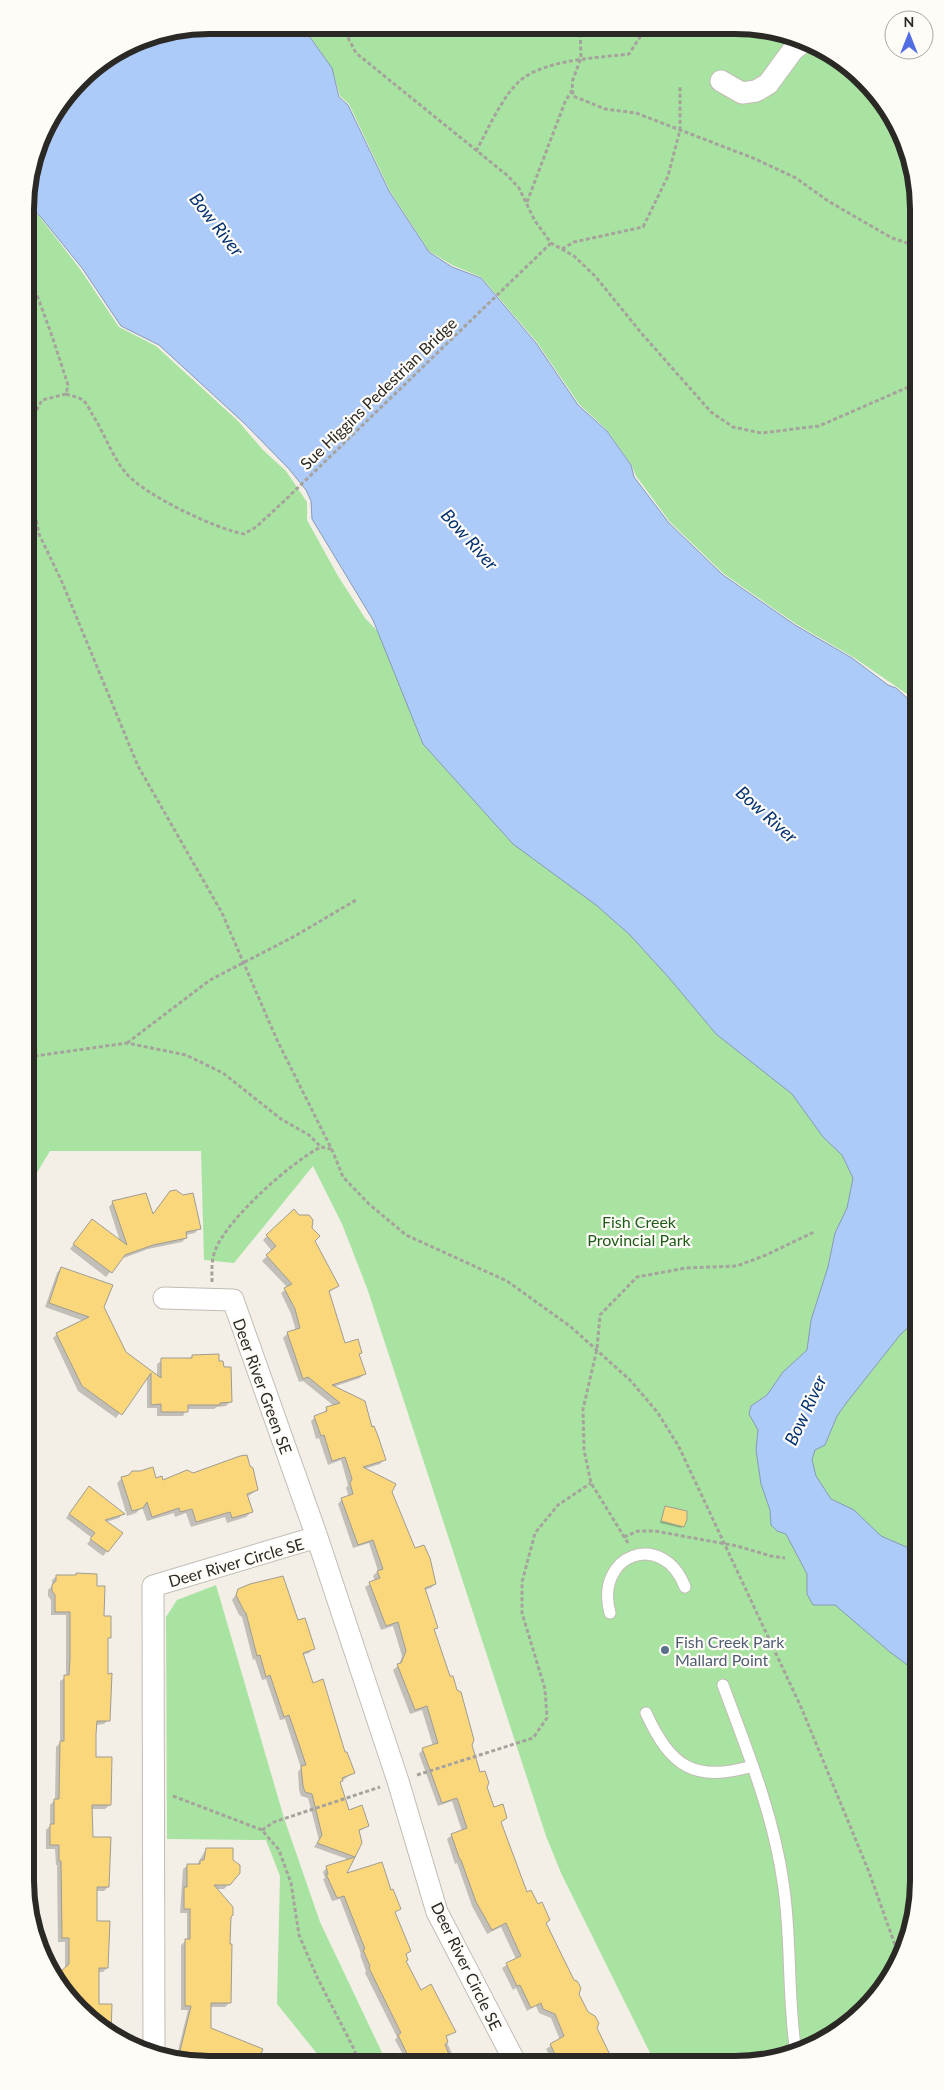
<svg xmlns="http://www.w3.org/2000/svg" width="944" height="2090" font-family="Lato,sans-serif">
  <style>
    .green { fill: #a9e3a2 }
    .water { fill: #adcbf8; stroke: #869ab9 }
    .shadow { fill: #0003 }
    .building { fill: #fbd77c; stroke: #9f9c93 }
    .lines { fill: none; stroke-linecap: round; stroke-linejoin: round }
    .service-casing { stroke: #c1bdb4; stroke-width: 13 }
    .minor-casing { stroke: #c1bdb4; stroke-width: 23 }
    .path { stroke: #a6a39c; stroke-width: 3; stroke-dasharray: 4 2.5; stroke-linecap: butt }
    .service { stroke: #fff; stroke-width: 11 }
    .minor { stroke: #fff; stroke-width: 21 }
    .service-dot { fill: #5c6f8a; stroke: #fffcf7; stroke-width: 2 }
    .labels { text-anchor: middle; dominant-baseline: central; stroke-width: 4.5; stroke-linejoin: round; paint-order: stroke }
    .street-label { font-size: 16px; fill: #2b2926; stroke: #fffcf7 }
    .park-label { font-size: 16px; fill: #1e5c19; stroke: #fffcf7 }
    .service-label { font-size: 16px; fill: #4e5e75; stroke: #fffcf7; text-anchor: start }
    .water-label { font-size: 18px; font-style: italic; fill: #033270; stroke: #fffcf7 }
    .rim { fill: none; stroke: #2b2926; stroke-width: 6 }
  </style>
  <rect width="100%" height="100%" fill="#f3efe6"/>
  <!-- green -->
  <path class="green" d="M303 26 771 28 817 44 857 71 888 107 913 161 915 702 910 696 853 657 796 624 724 574 670 522 636 476 631 464 607 430 579 404 536 341 481 277 452 265 429 251 390 191 349 104 340 96 332 68Z
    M25 207 39 216 80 269 119 327 156 346 238 421 263 450 286 471 307 502V520L338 576 365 618 408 663 916 1086 919 1893 905 1951 881 1993 837 2034 783 2059H653L561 1873 546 1836 367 1288 342 1224 313 1166 234 1263 204 1260 201 1151H50L29 1186Z
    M216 1585 284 1818 320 1922 386 2061H323L277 2004 280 1876 266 1840 167 1839 166 1617 177 1600Z"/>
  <!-- water -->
  <path class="water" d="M209 25 302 26 332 68 339 97 348 105 389 191 429 252 452 267 481 278 536 343 578 405 607 431 631 465 634 477 669 523 723 575 795 625 852 658 888 685 896 688 915 705 917 1319 900 1335 847 1402 837 1416 825 1445 815 1450 812 1460 816 1476 831 1499 854 1510 881 1536 911 1549 917 1550 918 1673 890 1652 835 1605H813L807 1594V1574L786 1534 777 1531 771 1525 770 1510 761 1484 756 1450 758 1430 749 1414 751 1406 767 1395 783 1372 807 1350 811 1320 828 1267 835 1233 847 1208 853 1178 842 1155 823 1137 792 1094 716 1034 670 979 630 935 596 905 513 844 423 744 373 620 312 519 311 501 306 490 289 469 244 423 159 345 121 326 82 268 40 216 25 204V197L44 127 87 71 139 39Z"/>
  <!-- shadow -->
  <path class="shadow" d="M170 1192 199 1228 195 1233 186 1235V1238L182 1242 148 1249 121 1259 106 1277 70 1249 88 1225 120 1241 109 1207 113 1202 152 1215Z
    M310 1228 313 1241 338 1286 328 1293 344 1344 361 1353 358 1356 364 1374 360 1378 333 1387 364 1402 384 1459 380 1464 364 1469 391 1492 414 1550 435 1584 431 1588 425 1590 436 1627 433 1630 480 1774 526 1894 545 1924 578 1994 612 2059 552 2060 546 2049 560 2040 551 2018 539 2013 536 2006 527 2011 516 1988 513 1990 502 1968 516 1959 501 1927 487 1934 472 1906 457 1863 455 1864 447 1839 452 1835 462 1831 452 1801 438 1806 419 1754 423 1749 433 1746 422 1710 410 1714 393 1670 399 1665 402 1656 393 1626 381 1630 365 1587 375 1581 373 1576 378 1571 369 1543 353 1548 338 1504 342 1499 349 1497 346 1488 348 1485 341 1460 328 1465 319 1438 316 1439 311 1421 315 1417 323 1414 327 1408 334 1406 303 1381 299 1382 283 1338 288 1333 296 1331 291 1314 281 1293 288 1288 262 1261 272 1251 263 1240 267 1236Z
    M61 1268 103 1307 125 1353 157 1376V1364L162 1360 189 1359 193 1356 218 1362 230 1402 226 1406 217 1407 214 1409H187L183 1416H157V1408H147V1377L116 1418 78 1391 53 1338 57 1334 84 1321 45 1307 57 1273Z
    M192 1474 257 1490 247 1497 252 1511 246 1517 227 1523 225 1517 191 1527 186 1513 175 1517 174 1513 147 1521 142 1507 136 1513 127 1516 117 1483 122 1478 162 1481Z
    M85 1492 123 1514 119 1518 106 1522 121 1534 103 1556 87 1544 92 1538 66 1518Z
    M665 1507 683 1526 681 1528 660 1523Z
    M57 1576 96 1587 109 1637 107 1640 108 1720 104 1724 96 1725 95 1759 110 1805 105 1809H91V1838L108 1887 104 1891H96L95 1922 107 1968 103 1972H97L87 2019 56 1983V1977L65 1969V1942H58L57 1865H56L55 1849H46V1830L50 1826V1805L55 1800 56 1747 60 1743V1681L66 1677V1615H51V1600L48 1596V1590L52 1586V1580Z
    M239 1590 297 1622 313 1649 309 1653 302 1655 312 1684 353 1773 339 1783 348 1811 368 1826 358 1832 354 1856 350 1860 345 1875 390 1892 400 1908 394 1913 409 1951 405 1955V1961L420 1991 454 2031 445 2038 455 2060H406L395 2040 397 2037 365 1973 366 1971 360 1955 361 1954 340 1899 332 1901 323 1879 325 1878 323 1872 327 1867 350 1860 314 1847 319 1840 308 1798 301 1796 299 1790 298 1772 301 1768 285 1719 280 1720 266 1679 262 1680 255 1659 253 1660 242 1617 239 1615 232 1600Z
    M206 1849 229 1884 224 1889H216L230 1917V2002L225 2007H210V2029L262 2050 257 2061H185L176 2059 188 2010H181V1945L187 1940V1913H180L183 1869 188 1865H197Z"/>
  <!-- building -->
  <path class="building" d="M176 1190 183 1195 193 1193 201 1229 186 1232 187 1238 153 1245 125 1255 112 1273 73 1244 92 1219 127 1245 112 1201 146 1193 153 1214 170 1191Z
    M294 1209 299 1215H309L313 1220 312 1228 320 1236 315 1241 339 1286 329 1291 345 1343 358 1339 362 1353 359 1354 366 1374 332 1385 365 1401 372 1427 374 1426 378 1436 386 1460 363 1467 396 1484 392 1492 415 1548 424 1545 430 1558 436 1584 425 1588 438 1628 434 1629 450 1676H453L457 1690 461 1692 474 1740 472 1745 480 1772 485 1771 489 1783 487 1787 494 1807 503 1804 507 1818 501 1822 527 1892 531 1890 538 1904 542 1902 550 1920 546 1923 574 1980 577 1981 581 1988 579 1994 588 2012 595 2016 599 2023 597 2028 612 2059 558 2060 550 2044 564 2036 555 2014 543 2009 541 2003 531 2008 520 1985 517 1986 506 1963 521 1956 506 1923 492 1930 476 1902 461 1860H460L451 1834 467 1828 457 1798 442 1803 422 1748 438 1743 427 1706 415 1710 397 1664 401 1663 406 1651 398 1622 386 1626 369 1582 380 1578 377 1571 383 1569 373 1540 358 1545 341 1498 353 1494 350 1483 352 1479 345 1457 332 1461 324 1435 321 1436 314 1416 327 1411 326 1407 340 1403 308 1377 303 1379 287 1332 300 1328 295 1309 284 1288 292 1284 266 1255 276 1246 266 1235Z
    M61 1267 113 1285 104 1307 126 1352 161 1378V1358H192V1355L219 1354V1361H223L224 1367H231L232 1402 220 1403V1405H188V1412H161V1404L151 1405V1373L122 1415 82 1386 56 1333 89 1317 49 1303Z
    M247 1455 250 1466 253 1468 258 1490 247 1494 253 1512 232 1518 230 1512 196 1522 192 1509 180 1512 179 1508 152 1517 147 1502 143 1508 132 1511 121 1477 129 1475 132 1471H140L153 1467 156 1478 162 1476 163 1480 187 1470 193 1473 240 1456Z
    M89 1486 125 1514 105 1520 123 1533 108 1552 90 1539 95 1533 69 1514Z
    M665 1506 687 1511V1520L684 1527 661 1521Z
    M76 1573 97 1574V1586H105L104 1616H111V1638H108V1674L112 1673 110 1721H97L96 1734V1757H112L111 1805H92L93 1837H111L109 1887H97V1921H110L108 1968H99V2004H112L111 2035 87 2019 65 1993V1985L60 1981V1972L69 1964V1938H62L61 1861H59V1845H50V1824H54V1799H59L60 1741H64V1675H69L70 1658V1612H55V1595L52 1591V1585L56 1581V1575H76Z
    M283 1576 298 1620 305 1618 315 1649 303 1653 313 1683 323 1679 345 1752H347L355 1773 342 1778 343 1781 340 1782 349 1810 362 1805 369 1826 359 1830 362 1843 355 1857 317 1843 322 1835 312 1794 305 1792 303 1786 301 1766 306 1765 298 1741 289 1715 284 1717 270 1675 266 1677 260 1655 257 1656 246 1613 244 1611 236 1595 238 1589 250 1584Z
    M206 1848H233V1860L240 1865V1873L230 1885H214L233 1907V1915L231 1917 230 1944H232L231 2003H211V2028L263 2049 258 2061H190L191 2058 179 2055 191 2006H185V1939H190V1909H184V1887H187V1864H200V1860H204Z
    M355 1857 347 1873 382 1862 391 1890 393 1889 401 1909 395 1912 411 1951 406 1954 408 1960 406 1961 421 1990 431 1984 456 2032 446 2036 448 2042 445 2044 451 2060H410L398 2035 401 2033 369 1968 370 1966 363 1950 365 1949 344 1896 337 1898 326 1874H328L326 1866Z"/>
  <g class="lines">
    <!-- service casing -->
    <g class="service-casing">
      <path id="service" d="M610 1613C594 1554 663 1529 685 1587
        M723 1685C747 1750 773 1813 783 1882 792 1938 787 1996 796 2053
        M646 1713C671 1767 694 1783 753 1766"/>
    </g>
    <!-- minor casing -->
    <g class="minor-casing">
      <path id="minor" d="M721 81 742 93 756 91 768 84 793 50 806 40
        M164 1298 233 1300 317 1537
        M154 2055 153 1586 317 1537 398 1781 437 1912 514 2060"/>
    </g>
    <!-- path -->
    <path class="path" d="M342 26 356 53 508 176 519 188 535 221 551 243 574 256 595 276 643 335 711 412 733 427 761 433 819 426 913 385
      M580 27 581 58 572 82 573 96 605 109 636 113 753 158 796 178 828 201 892 238 913 245
      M476 151C488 130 503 94 522 79 549 59 597 58 629 54L642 34
      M527 202 565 102 572 90
      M562 249 574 242 643 227 668 176 680 130V86
      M26 265 52 336 68 385 66 394
      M66 394 42 400 28 426 27 472 39 534 62 582 138 766 222 913 277 1040 333 1152 343 1177 369 1204 406 1235 507 1281 571 1327 631 1381 658 1413 679 1447 801 1707 869 1872 900 1959
      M66 394C71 396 80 397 84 401 87 404 90 410 92 414 104 432 112 457 126 473 144 495 216 529 244 534L256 527 281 504 551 243
      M127 1043 210 980 295 936 356 900
      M28 1057 127 1043 186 1055 223 1073 281 1119 309 1135 321 1147
      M212 1282C212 1272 211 1261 215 1251 225 1221 292 1161 321 1147L331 1149
      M624 1537 638 1531H655L737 1546 771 1556 785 1558
      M628 1543 591 1483 584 1450 583 1409 597 1349 600 1315 637 1277 686 1268 737 1266 766 1255 814 1232
      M417 1775 533 1738 547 1718 545 1689 522 1613V1582L535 1533 558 1505 591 1483
      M173 1796 262 1830 279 1850 291 1883 299 1935 317 1977 354 2049 358 2061
      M262 1830 274 1822 380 1787"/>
    <!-- service -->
    <use href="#service" class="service"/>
    <!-- minor -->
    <use href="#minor" class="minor"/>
  </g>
  <!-- markers -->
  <circle class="service-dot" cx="665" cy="1650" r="5"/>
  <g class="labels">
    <!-- street labels -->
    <g class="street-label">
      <text transform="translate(378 393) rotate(-44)">Sue Higgins Pedestrian Bridge</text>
      <text transform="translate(263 1386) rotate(70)">Deer River Green SE</text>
      <text transform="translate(236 1562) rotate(-16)">Deer River Circle SE</text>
      <text transform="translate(467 1966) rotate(64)">Deer River Circle SE</text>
    </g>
    <!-- park labels -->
    <g class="park-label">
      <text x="639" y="1221">Fish Creek<tspan x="639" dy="18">Provincial Park</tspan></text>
    </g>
    <!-- service labels -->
    <g class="service-label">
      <text x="675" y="1641">Fish Creek Park<tspan x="675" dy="18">Mallard Point</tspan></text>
    </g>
    <!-- water labels -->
    <g class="water-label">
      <text transform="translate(217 224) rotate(52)">Bow River</text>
      <text transform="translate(470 539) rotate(48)">Bow River</text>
      <text transform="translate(767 814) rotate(42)">Bow River</text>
      <text transform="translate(805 1410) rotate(-65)">Bow River</text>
    </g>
  </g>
  <!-- crop -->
  <path d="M0 0H944V2090H0ZM209 34H735A175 175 0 0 1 910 209V1881A175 175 0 0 1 735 2056H209A175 175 0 0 1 34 1881V209A175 175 0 0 1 209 34Z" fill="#fffcf7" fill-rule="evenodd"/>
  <path class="rim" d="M209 34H735A175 175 0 0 1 910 209V1881A175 175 0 0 1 735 2056H209A175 175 0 0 1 34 1881V209A175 175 0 0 1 209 34Z"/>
  <!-- north arrow -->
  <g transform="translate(909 35)"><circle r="24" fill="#fffcf7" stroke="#aaa8a3"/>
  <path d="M0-4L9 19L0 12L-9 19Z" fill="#526ce1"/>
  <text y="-8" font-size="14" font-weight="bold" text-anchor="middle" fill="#2b2926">N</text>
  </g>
</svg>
